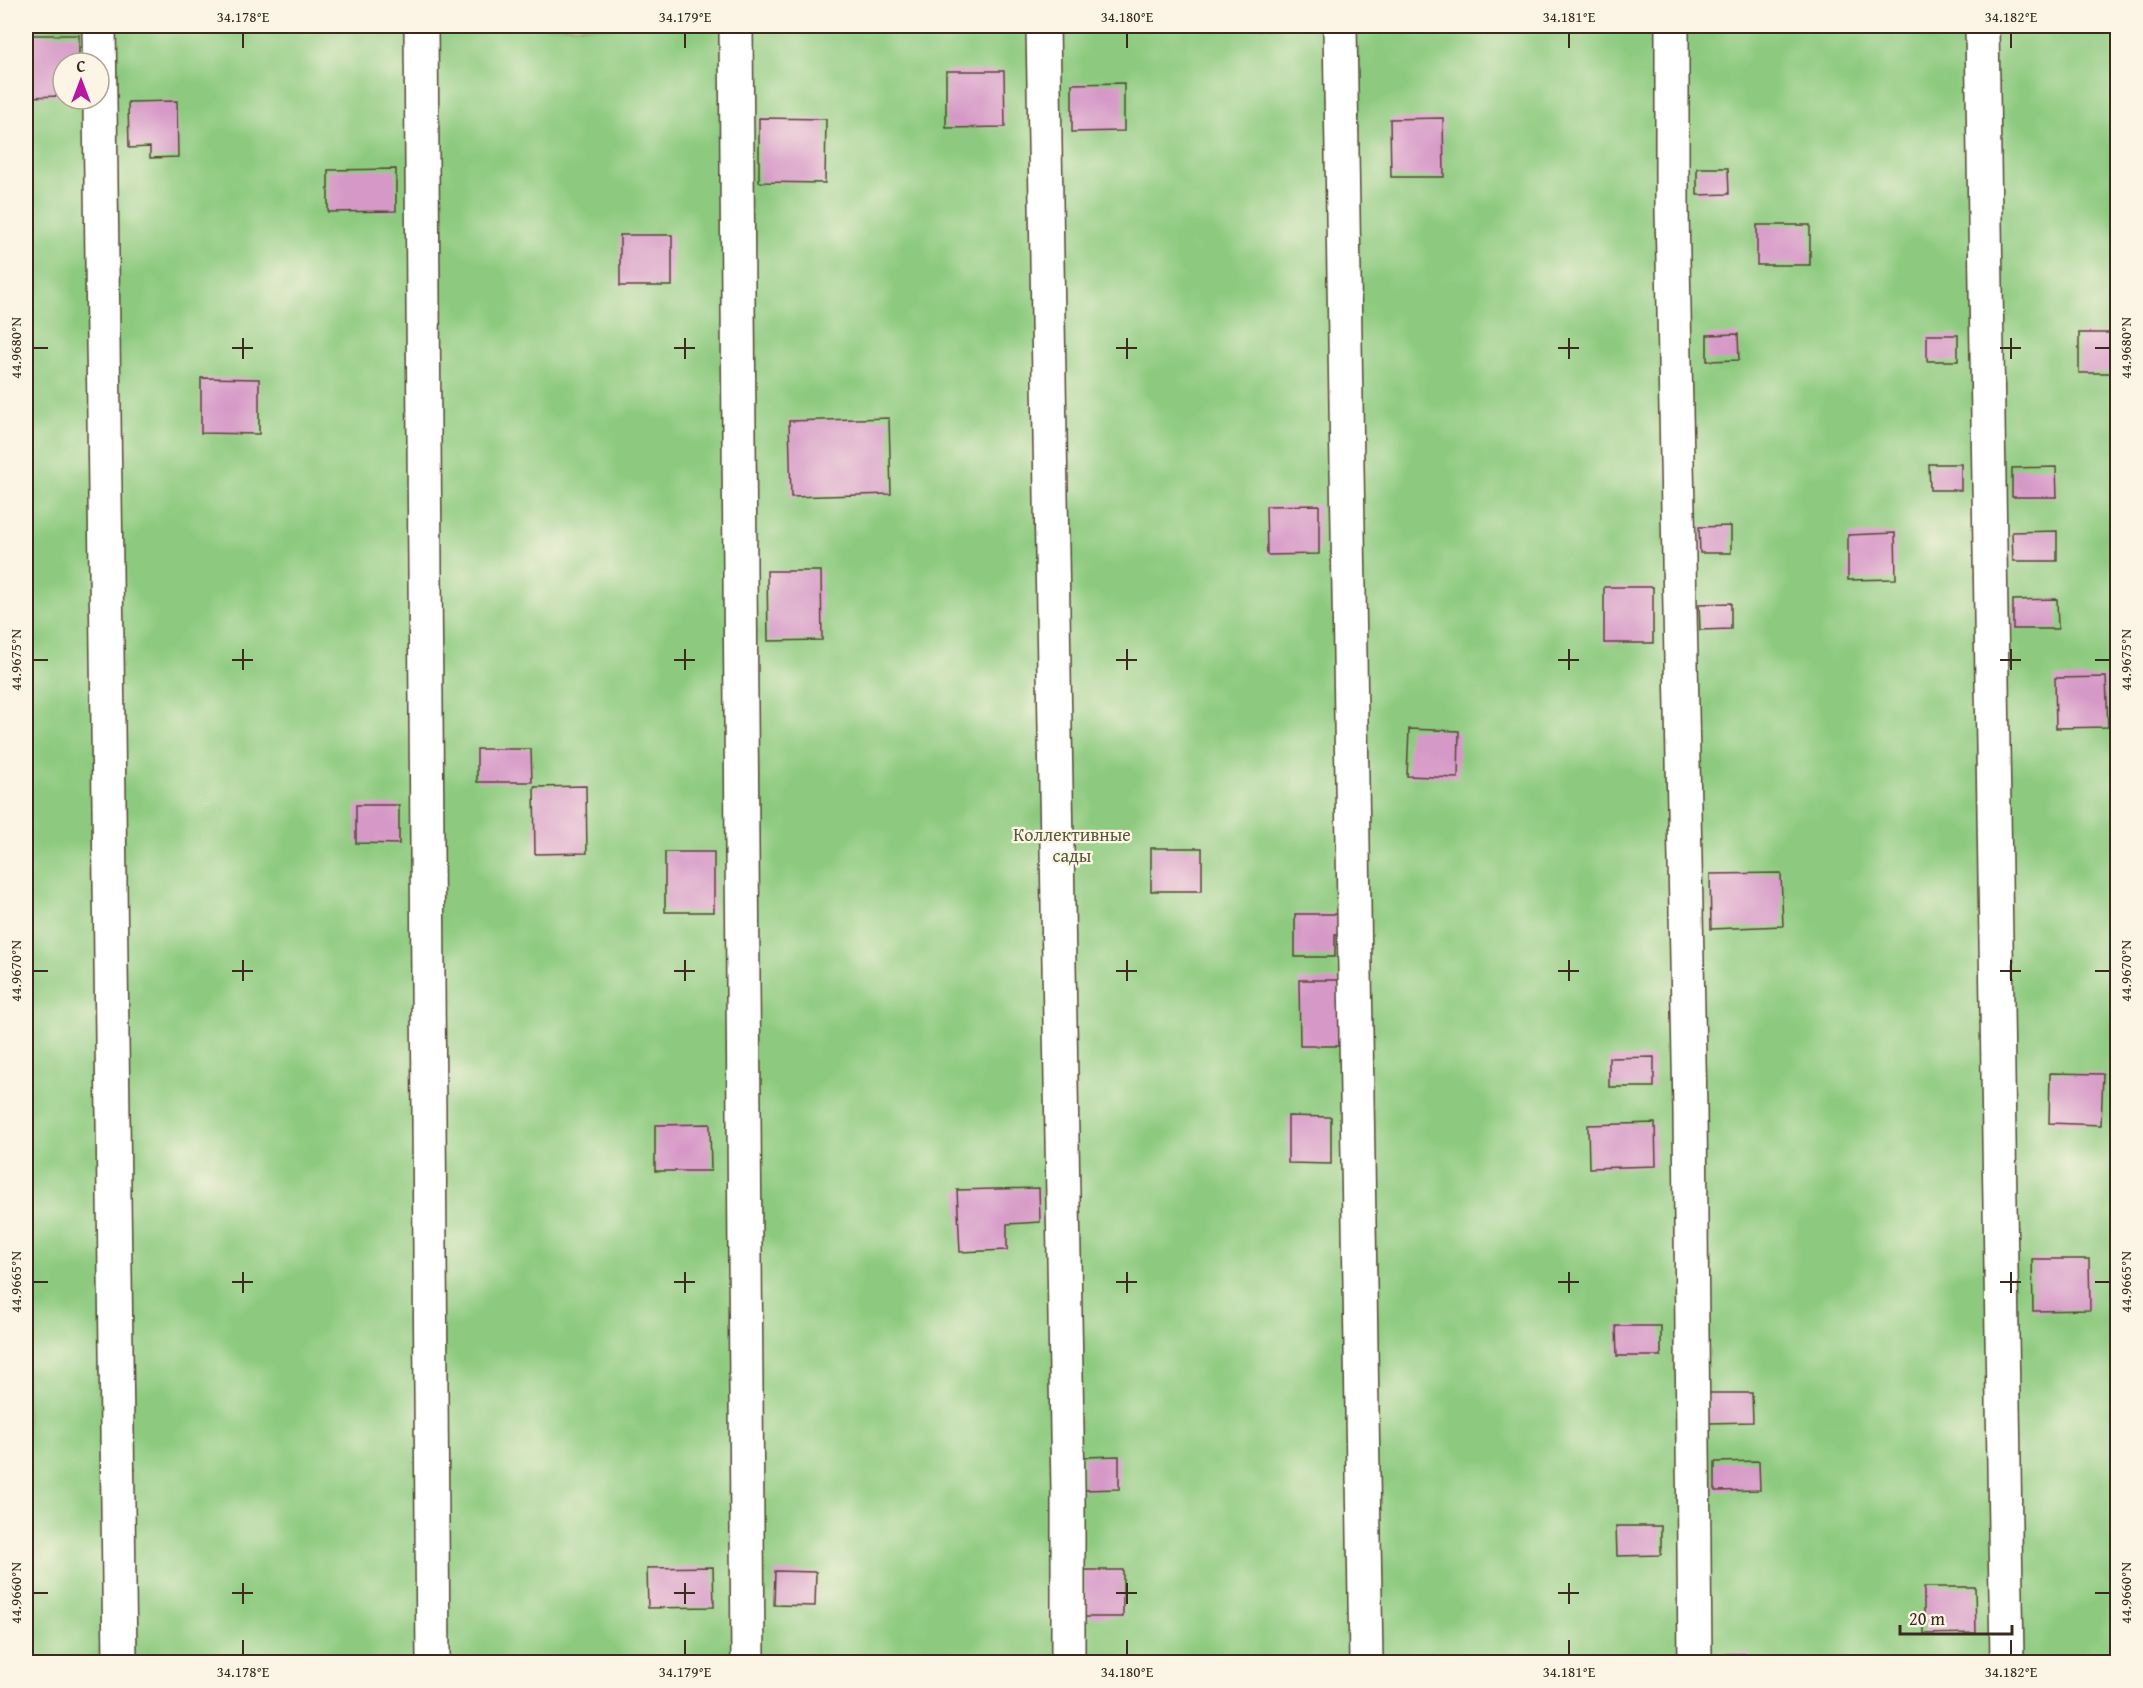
<svg xmlns="http://www.w3.org/2000/svg" width="2143" height="1688" font-family="'Gentium Book Plus',serif">
  <style>
    .green { fill: #8dca7f; stroke: #647a4e; stroke-width: 1.5; fill-rule: evenodd }
    .building { fill: #d698c7 }
    .lines { fill: none; stroke-linecap: round; stroke-linejoin: round }
    .minor-casing { stroke: #554636; stroke-width: 36 }
    .minor { stroke: #fff; stroke-width: 33 }
    .ticks { fill: none; stroke: #3b2a1e; stroke-width: 2 }
    .labels { text-anchor: middle; dominant-baseline: central; stroke-width: 4.5; stroke-linejoin: round; paint-order: stroke }
    .park-label { font-size: 18px; fill: #545a3b; stroke: #fcf5e5 }
    .neatline { fill: none; stroke: #3b2a1e; stroke-width: 2 }
    .ticks-label { font-size: 15px; text-anchor: middle; fill: #3b2a1e }
  </style>
  <rect width="100%" height="100%" fill="#fcf5e5"/>
  <filter id="ink" filterUnits="userSpaceOnUse"><feTurbulence type="fractalNoise" baseFrequency=".0167" numOctaves="2"/><feDisplacementMap in="SourceGraphic" scale="12" xChannelSelector="R" yChannelSelector="G"/><feConvolveMatrix kernelMatrix="1 2 1 2 8 2 1 2 1" color-interpolation-filters="sRGB"/></filter>
  <filter id="wash" filterUnits="userSpaceOnUse"><feTurbulence type="fractalNoise" baseFrequency=".008" numOctaves="4" result="noise"/><feDisplacementMap in="SourceGraphic" scale="24" xChannelSelector="R" yChannelSelector="G"/><feGaussianBlur stdDeviation="1.35" result="paint"/><feColorMatrix in="noise" values="0 0 0 0 0 0 0 0 0 0 0 0 0 0 0 0 0 1.4 0 .05"/><feComposite in="paint" operator="in"/></filter>
  <g filter="url(#wash)">
    <rect width="100%" height="100%" fill="#e9e2bf"/>
    <!-- green -->
    <path class="green" d="M26 26H2117V1662H26ZM63 63H99V99H63Z"/>
    <g id="blocks">
      <!-- building -->
      <path class="building" d="M26 35H79V63H63V96L26 97Z
        M946 71H1004L1005 127 946 128Z
        M1124 83V131L1072 132V84Z
        M177 101 178 157 150 158V147L129 148 128 102Z
        M759 118 826 119 825 183 759 182Z
        M1443 118 1444 177H1391L1390 119Z
        M1697 168H1728L1729 194 1697 195Z
        M396 169V211L328 212V170Z
        M1757 225H1810V265H1757Z
        M620 235H672V286H620Z
        M2079 333H2118V373H2079Z
        M1738 334 1739 360 1707 361V335Z
        M1927 335H1958V361H1927Z
        M201 378 259 379V434L201 433Z
        M889 418 891 494 791 497 789 421Z
        M1929 464H1961V490H1930Z
        M2056 467 2057 497H2012V468Z
        M1319 505V554L1267 555 1266 506Z
        M1731 526V553H1700L1699 527Z
        M2057 531V561H2013L2012 532Z
        M1895 533 1896 579 1848 580V535Z
        M767 571H821L822 640 768 641Z
        M1604 587H1653V643H1604Z
        M2057 599 2058 629H2013V600Z
        M1731 603V629L1700 630 1699 604Z
        M2106 677 2108 727 2056 728 2055 678Z
        M1409 729 1459 731 1458 778 1407 776Z
        M477 749H531L532 782H477Z
        M586 786 587 853 535 854 534 787Z
        M356 805H399V844L356 843Z
        M1151 848H1202V891H1151Z
        M665 852H714V912H665Z
        M1781 873 1783 926 1711 929 1710 874Z
        M1295 914H1347V934H1335V957H1295Z
        M1299 980H1343L1345 1046H1300Z
        M1654 1057V1087H1609V1058Z
        M2050 1073 2103 1074 2101 1125 2049 1123Z
        M1288 1116 1331 1117V1164L1288 1163Z
        M1655 1123 1656 1166 1589 1168 1588 1125Z
        M710 1124 711 1171H655V1125Z
        M1039 1188 1040 1222 1007 1224V1250L960 1252 957 1190Z
        M2032 1259H2089L2090 1310 2033 1311Z
        M1616 1326H1661V1356H1617Z
        M1708 1393H1752L1753 1422 1708 1423Z
        M1119 1456V1489L1083 1490V1457Z
        M1759 1461 1760 1490 1715 1491V1462Z
        M1616 1526H1661V1555L1617 1556Z
        M713 1567 714 1607 648 1608 647 1568Z
        M1084 1570H1123V1617H1085Z
        M775 1571 816 1572 815 1606 774 1605Z
        M1924 1587H1975L1976 1633 1924 1634Z
        M1727 1654H1750V1662H1727Z"/>
    </g>
  </g>
  <g filter="url(#ink)">
    <use href="#blocks" fill-opacity="0" stroke="#554636" stroke-width="1.5"/>
    <g class="lines">
      <!-- minor casing -->
      <g class="minor-casing">
        <path id="minor" d="M99 26 120 1662
          M421 26 433 1662
          M736 26 748 1662
          M1043 26 1068 1491V1662
          M1340 26 1366 1662
          M1672 26V210L1690 1110 1695 1662
          M1982 26 2007 1662"/>
      </g>
      <!-- minor -->
      <use href="#minor" class="minor"/>
    </g>
  </g>
  <!-- ticks -->
  <path class="ticks" d="M243 33V48M685 33V48M1127 33V48M1569 33V48M2011 33V48M243 338V359M685 338V359M1127 338V359M1569 338V359M2011 338V359M33 348H48M232 348H253M674 348H695M1116 348H1137M1558 348H1579M2000 348H2021M2095 348H2110M243 649V670M685 649V670M1127 649V670M1569 649V670M2011 649V670M33 660H48M232 660H253M674 660H695M1116 660H1137M1558 660H1579M2000 660H2021M2095 660H2110M243 960V981M685 960V981M1127 960V981M1569 960V981M2011 960V981M33 971H48M232 971H253M674 971H695M1116 971H1137M1558 971H1579M2000 971H2021M2095 971H2110M243 1272V1293M685 1272V1293M1127 1272V1293M1569 1272V1293M2011 1272V1293M33 1282H48M232 1282H253M674 1282H695M1116 1282H1137M1558 1282H1579M2000 1282H2021M2095 1282H2110M243 1583V1604M685 1583V1604M1127 1583V1604M1569 1583V1604M33 1593H48M232 1593H253M674 1593H695M1116 1593H1137M1558 1593H1579M2095 1593H2110M243 1640V1655M685 1640V1655M1127 1640V1655M1569 1640V1655M2011 1640V1655"/>
  <g class="labels">
    <!-- park labels -->
    <g class="park-label">
      <text x="1072" y="834">Коллективные<tspan x="1072" dy="21">сады</tspan></text>
    </g>
  </g>
  <!-- margin -->
  <rect width="2143" height="1688" fill="none" stroke="#fcf5e5" stroke-width="66"/>
  <!-- north arrow -->
  <g transform="translate(81 81)"><circle r="28" fill="#fcf5e5" stroke="#afa495" stroke-width="1.5"/>
  <path d="M0-4.5L10 22L0 15L-10 22Z" fill="#b5179e"/>
  <text y="-9" font-size="16" font-weight="bold" text-anchor="middle" fill="#3b2a1e">С</text>
  </g>
  <!-- scale -->
  <path d="M1900 1625v9h112v-9" fill="none" stroke="#3b2a1e" stroke-width="3"/>
  <text x="1909" y="1625" font-size="18" fill="#3b2a1e" stroke="#fcf5e5" stroke-width="4.5" paint-order="stroke">20 m</text>
  <rect x="33" y="33" width="2077" height="1622" class="neatline"/>
  <g class="ticks-label">
    <text x="243" y="22">34.178°E</text>
    <text x="685" y="22">34.179°E</text>
    <text x="1127" y="22">34.180°E</text>
    <text x="1569" y="22">34.181°E</text>
    <text x="2011" y="22">34.182°E</text>
    <text transform="translate(16 348) rotate(-90)" y="5">44.9680°N</text>
    <text transform="translate(2126 348) rotate(-90)" y="5">44.9680°N</text>
    <text transform="translate(16 660) rotate(-90)" y="5">44.9675°N</text>
    <text transform="translate(2126 660) rotate(-90)" y="5">44.9675°N</text>
    <text transform="translate(16 971) rotate(-90)" y="5">44.9670°N</text>
    <text transform="translate(2126 971) rotate(-90)" y="5">44.9670°N</text>
    <text transform="translate(16 1282) rotate(-90)" y="5">44.9665°N</text>
    <text transform="translate(2126 1282) rotate(-90)" y="5">44.9665°N</text>
    <text transform="translate(16 1593) rotate(-90)" y="5">44.9660°N</text>
    <text transform="translate(2126 1593) rotate(-90)" y="5">44.9660°N</text>
    <text x="243" y="1677">34.178°E</text>
    <text x="685" y="1677">34.179°E</text>
    <text x="1127" y="1677">34.180°E</text>
    <text x="1569" y="1677">34.181°E</text>
    <text x="2011" y="1677">34.182°E</text>
  </g>
</svg>
